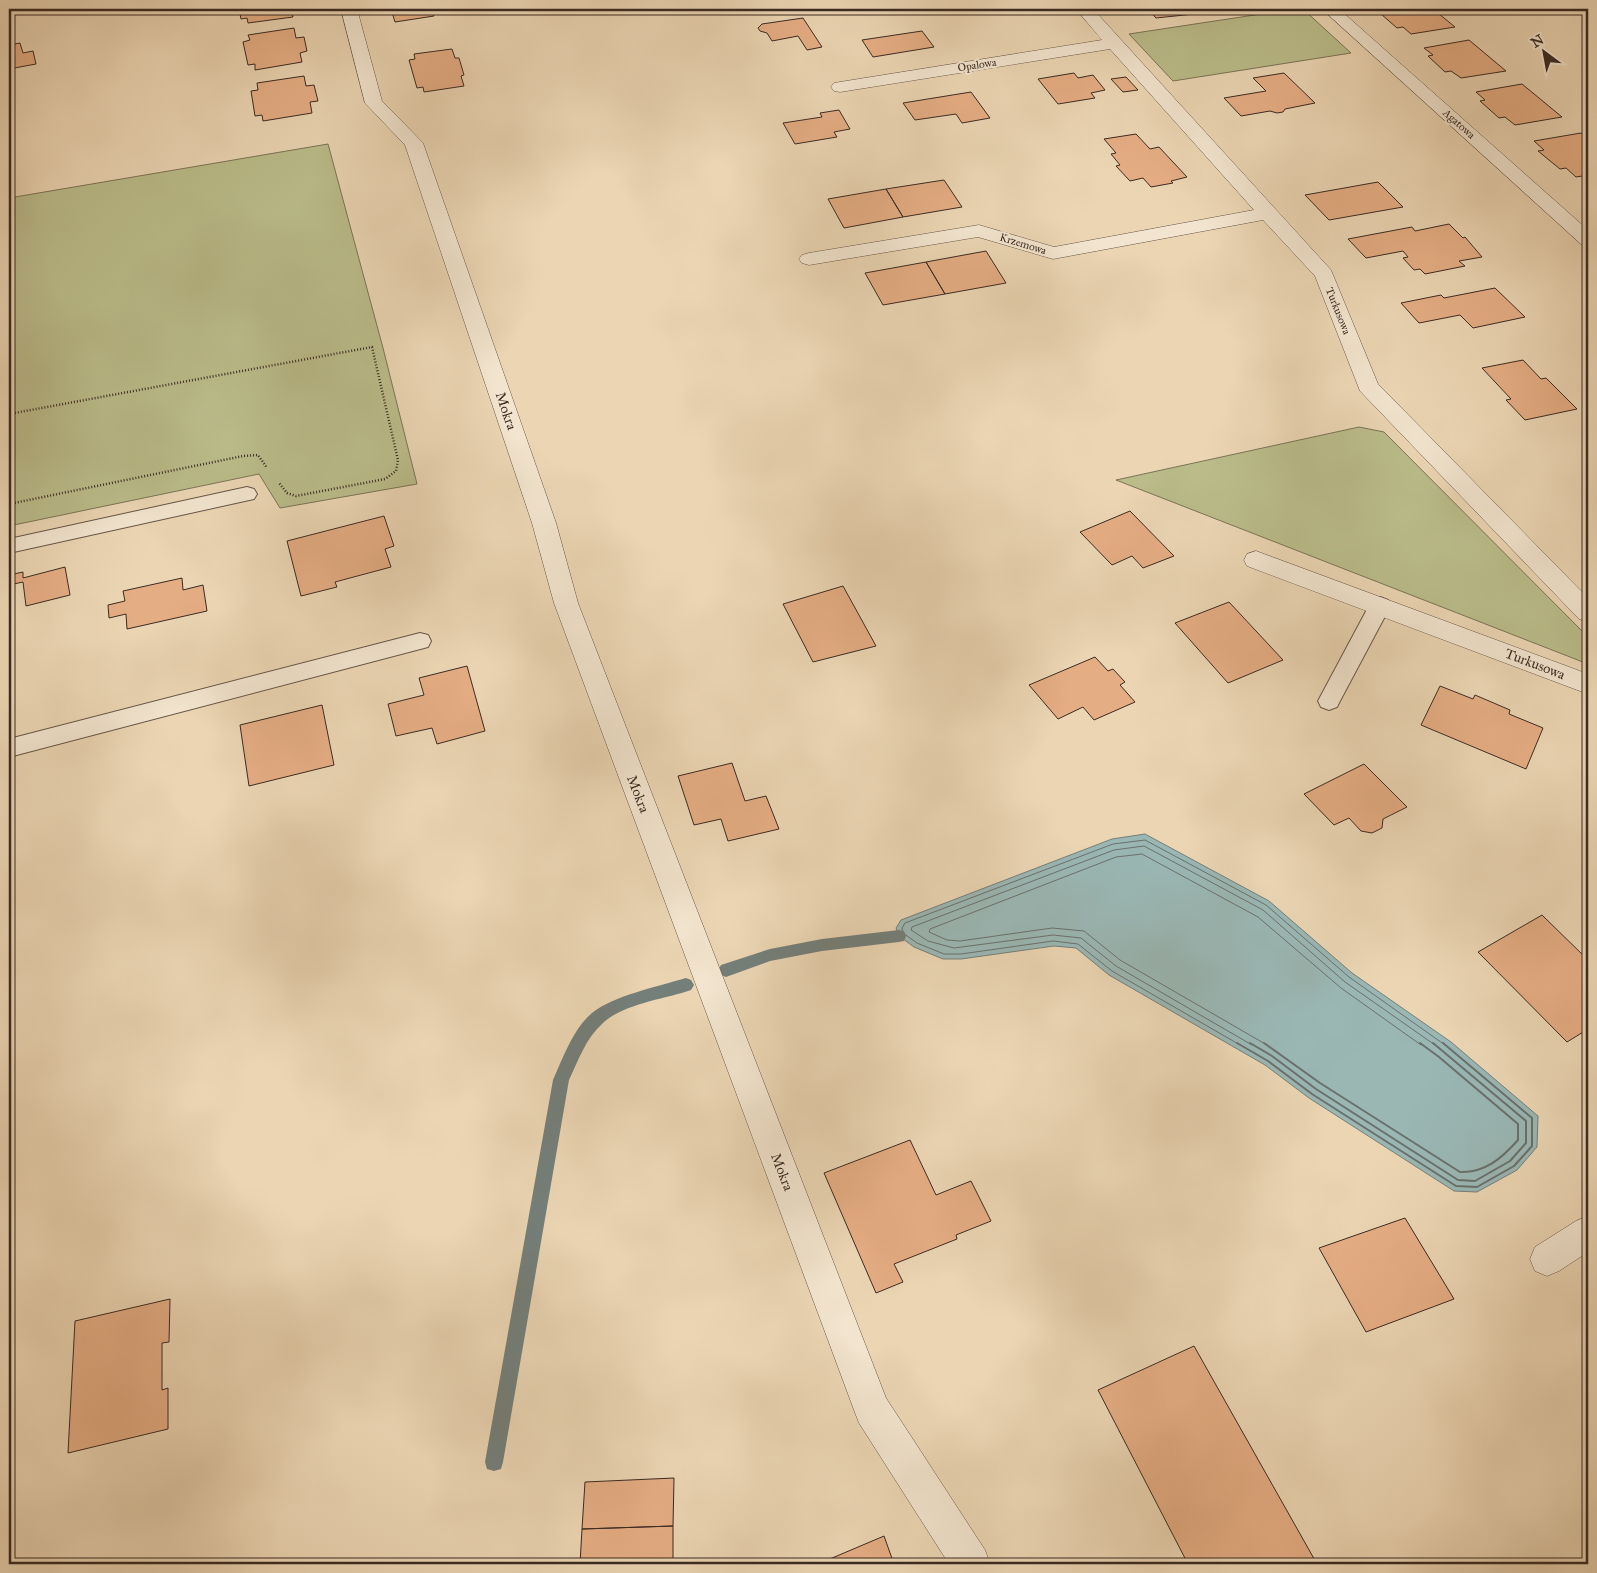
<svg xmlns="http://www.w3.org/2000/svg" width="1597" height="1573" font-family="'IM FELL Great Primer',serif">
  <style>
    .green { fill: #babc8a; stroke: #7a7456 }
    .water { fill: #9ab7b4; stroke: #747f7a }
    .lines { fill: none; stroke-linecap: round; stroke-linejoin: round }
    .shore-far1 { stroke: #6a716c; stroke-width: 1 }
    .shore { stroke: #6a716c; stroke-width: 2 }
    .stream { fill: #747f7a; fill-rule: evenodd }
    .building { fill: #e5ad84; stroke: #3b2b23 }
    .service-casing { stroke: #675647; stroke-width: 2 }
    .minor-casing { stroke: #675647; stroke-width: 1 }
    .path { stroke: #3b2b23; stroke-width: 2.5; stroke-dasharray: 1 2; stroke-linecap: butt }
    .service { fill: #f2e4ce; fill-rule: evenodd }
    .minor { fill: #f2e4ce; fill-rule: evenodd }
    .labels { text-anchor: middle; dominant-baseline: central; stroke-width: 4; stroke-linejoin: round; paint-order: stroke }
    .far-street-label { font-size: 11px; fill: #3b2b23; stroke: #f2e4ce }
    .street-label { font-size: 14px; fill: #3b2b23; stroke: #f2e4ce }
  </style>
  <rect width="100%" height="100%" fill="#ebd5b3"/>
  <filter id="stains"><feTurbulence type="fractalNoise" baseFrequency=".004" numOctaves="4"/><feColorMatrix values="0 0 0 0 .2 0 0 0 0 .09 0 0 0 0 .02 0 0 0 .5 -.17"/></filter>
  <radialGradient id="worn" r=".72"><stop offset=".6" stop-color="#630" stop-opacity="0"/><stop offset="1" stop-color="#630" stop-opacity=".3"/></radialGradient>
  <!-- green -->
  <path class="green" d="M1294 9H1303L1351 53 1173 81 1129 34Z
    M328 144 383 348 417 484 280 508 259 474 9 526V198Z
    M1359 427 1384 432 1588 637V664L1116 480Z"/>
  <!-- water -->
  <path class="water" d="M1145 834 1269 901 1352 973 1451 1042 1538 1116 1537 1147 1517 1170 1477 1192 1454 1191 1309 1098 1265 1065 1109 975 1076 948 1054 946 961 959H943L914 947 899 936 896 928 901 920 1112 839Z"/>
  <g class="lines">
    <!-- shore-far1 -->
    <path class="shore-far1" d="M1240 1045 1112 971 1078 944 1053 941 961 954H944L917 943 903 933 902 928 905 923 1113 844 1145 840 1266 905 1349 977 1445 1045
      M1252 1045 1116 966 1081 938 1053 935 954 948 928 941 911 930 912 927 1114 850 1144 846 1263 910 1345 982 1435 1045
      M1267 1045 1120 960 1084 931 1052 928 960 941 947 940 929 932 930 929 1116 857 1142 854 1258 917 1341 988 1421 1045"/>
    <!-- shore -->
    <path class="shore" d="M1237 1043 1268 1061 1312 1094 1456 1186 1477 1187 1514 1166 1532 1146V1118L1443 1043
      M1250 1043 1272 1056 1316 1089 1458 1180 1475 1181 1510 1161 1526 1143V1121L1433 1043
      M1264 1043 1320 1083 1460 1172C1485 1173 1502 1158 1518 1140V1124L1439 1057 1420 1043"/>
    <!-- stream -->
    <path class="stream" d="M899 930 904 931 906 936 904 941 899 942 822 951 770 961 726 977 721 975 718 970 721 965 770 949 822 939Z
      M686 978 691 980 694 985 691 990C665 999 622 1004 602 1024 586 1038 578 1061 569 1080L503 1462 501 1469 494 1471 487 1469 485 1462 553 1080C563 1058 573 1029 592 1013 612 996 660 986 686 978Z"/>
  </g>
  <!-- building -->
  <path class="building" d="M239 9H291L293 17 248 23 247 18 241 19Z
    M391 9H431L434 16 395 22Z
    M1148 9H1205L1206 10 1192 12 1194 14 1156 18Z
    M1381 9H1433L1455 27 1411 34 1403 27 1397 28 1381 14 1385 13Z
    M803 18 822 47 807 50 798 36 772 41 767 33 760 31 758 28 762 24Z
    M294 28 296 38 304 37 307 51 300 53 302 62 255 70V64L248 65 243 42 250 40 248 35Z
    M922 31 934 47 873 57 862 40Z
    M1469 40 1506 71 1461 78 1451 71 1445 72 1428 56 1433 55 1424 48Z
    M20 43 23 53 33 51 36 64 9 69V45Z
    M452 49 455 58H459L464 75 461 76 464 86 424 92 423 87 417 88 409 60 415 59 414 54Z
    M1074 73 1078 78 1093 75 1105 90 1091 93 1095 98 1058 104 1038 79Z
    M1284 73 1315 103 1285 109 1283 112 1277 113 1270 111 1241 116 1224 98 1266 91 1253 78Z
    M304 76 306 86 314 85 318 101 310 102 312 113 263 121 262 115 255 116 251 91 258 90 257 83Z
    M1126 77 1138 90 1123 92 1111 79Z
    M1522 84 1562 117 1515 125 1505 117 1499 118 1480 101 1485 100 1476 92Z
    M971 92 990 118 962 123 956 114 915 120 903 103Z
    M839 110 850 129 834 132 837 137 795 144 783 123 822 117 820 113Z
    M1581 133 1588 138V175L1576 177 1566 168 1560 169 1538 151 1544 150 1534 141Z
    M1136 134 1150 149 1159 147 1187 177 1171 181 1173 183 1151 187 1143 178 1130 181 1116 166 1120 165 1111 154 1116 153 1104 139Z
    M944 180 962 207 903 217 886 189Z
    M1378 182 1403 207 1329 220 1305 195Z
    M886 189 903 217 844 228 828 199Z
    M1449 224 1463 238 1465 237 1482 257 1459 261 1465 266 1425 274 1420 269 1414 270 1403 258 1408 257 1403 251 1366 258 1348 239 1412 227 1415 231Z
    M986 251 1006 283 945 294 926 262Z
    M926 262 945 294 883 305 865 273Z
    M1495 288 1525 317 1473 328 1460 315 1419 323 1401 303 1441 295 1444 298Z
    M1523 360 1541 379 1546 378 1577 409 1525 420 1506 400 1511 399 1482 368Z
    M1130 511 1174 556 1143 568 1132 556 1112 565 1080 532Z
    M384 516 394 546 385 549 391 567 335 582 337 587 301 596 287 541Z
    M65 567 70 595 26 606 23 582 9 585V575L23 572V578Z
    M182 578 183 590 203 585 207 611 127 629 126 614 109 618 108 605 125 601 123 591Z
    M843 586 876 646 813 662 783 604Z
    M1229 602 1283 660 1228 683 1175 623Z
    M1095 657 1108 671 1113 669 1125 682 1120 685 1135 702 1094 720 1083 707 1058 719 1029 685Z
    M467 666 485 731 437 744 432 728 396 736 388 704 424 695 419 678Z
    M1440 686 1473 699 1475 695 1510 710 1509 714 1543 728 1526 769 1421 725Z
    M322 705 334 765 249 786 240 725Z
    M732 763 745 801 766 796 779 829 728 841 721 819 694 825 678 776Z
    M1364 764 1407 807 1383 819 1382 828 1372 833 1361 831 1349 818 1334 825 1304 794Z
    M1542 915 1588 960V1029L1567 1042 1478 952Z
    M910 1140 936 1195 971 1181 991 1221 956 1235 957 1239 894 1264 903 1282 876 1293 824 1173Z
    M1405 1218 1454 1299 1366 1332 1319 1248Z
    M170 1299 169 1342 162 1343V1390L168 1388V1429L68 1453 75 1321Z
    M1194 1346 1317 1564H1188L1098 1390Z
    M674 1478 673 1526 582 1529 585 1482Z
    M673 1526V1564H580L582 1529Z
    M884 1536 894 1564H818Z"/>
  <g class="lines">
    <!-- service casing -->
    <g class="service-casing">
      <path id="service" d="M247 487 254 489 257 494 254 499 9 553V539Z
        M1380 597 1388 600 1391 605 1340 701 1337 707 1329 710 1321 707 1318 701 1372 600Z
        M420 633 428 635 431 641 428 647 9 757V739Z"/>
    </g>
    <!-- minor casing -->
    <g class="minor-casing">
      <path id="minor" d="M341 9H357L382 101 423 143 556 523 578 603 886 1398 985 1550 990 1564H949L859 1423 854 1410 554 603 532 523 405 145 365 103Z
        M1076 9H1093L1331 270 1378 384 1588 598V622L1579 619 1360 391 1315 276 1263 220 1053 259 978 237 809 265 802 263 799 259 802 255 809 253 979 225 1054 247 1254 210 1110 49 840 92 834 91 831 87 834 83 840 82 1102 40Z
        M1322 9H1339L1588 230V246L1581 244Z
        M1256 551 1588 674V694L1247 566 1244 560 1247 554Z
        M1588 1216V1252L1559 1271 1547 1276 1535 1271 1530 1259 1535 1247 1576 1221Z"/>
    </g>
    <!-- path -->
    <path class="path" d="M9 414 372 347 398 460 396 471 385 479 296 496 287 493 279 483
      M9 504 243 456 258 455 267 468"/>
    <!-- service -->
    <use href="#service" class="service"/>
    <!-- minor -->
    <use href="#minor" class="minor"/>
  </g>
  <g class="labels">
    <!-- far-street labels -->
    <g class="far-street-label">
      <text transform="translate(977 65) rotate(-9)">Opalowa</text>
      <text transform="translate(1459 124) rotate(42)">Agatowa</text>
      <text transform="translate(1023 244) rotate(17)">Krzemowa</text>
      <text transform="translate(1338 311) rotate(68)">Turkusowa</text>
    </g>
    <!-- street labels -->
    <g class="street-label">
      <text transform="translate(506 411) rotate(71)">Mokra</text>
      <text transform="translate(1535 664) rotate(21)">Turkusowa</text>
      <text transform="translate(638 794) rotate(69)">Mokra</text>
      <text transform="translate(782 1172) rotate(69)">Mokra</text>
    </g>
  </g>
  <!-- margin -->
  <rect width="1597" height="1573" fill="none" stroke="#ebd5b3" stroke-width="30"/>
  <rect x="10" y="10" width="1577" height="1553" fill="none" stroke="#3b2b23" stroke-width="2.5"/>
  <rect x="15" y="15" width="1567" height="1543" fill="none" stroke="#3b2b23"/>
  <!-- north arrow -->
  <g transform="translate(1544 52) rotate(328)" stroke="#f2e4ce" stroke-width="4" paint-order="stroke">
  <path d="M0-4L9 19L0 12L-9 19Z" fill="#3b2b23"/>
  <text y="-8" font-size="14" font-weight="bold" text-anchor="middle" fill="#3b2b23">N</text>
  </g>
  <rect width="100%" height="100%" filter="url(#stains)"/>
  <rect width="100%" height="100%" fill="url(#worn)"/>
</svg>
